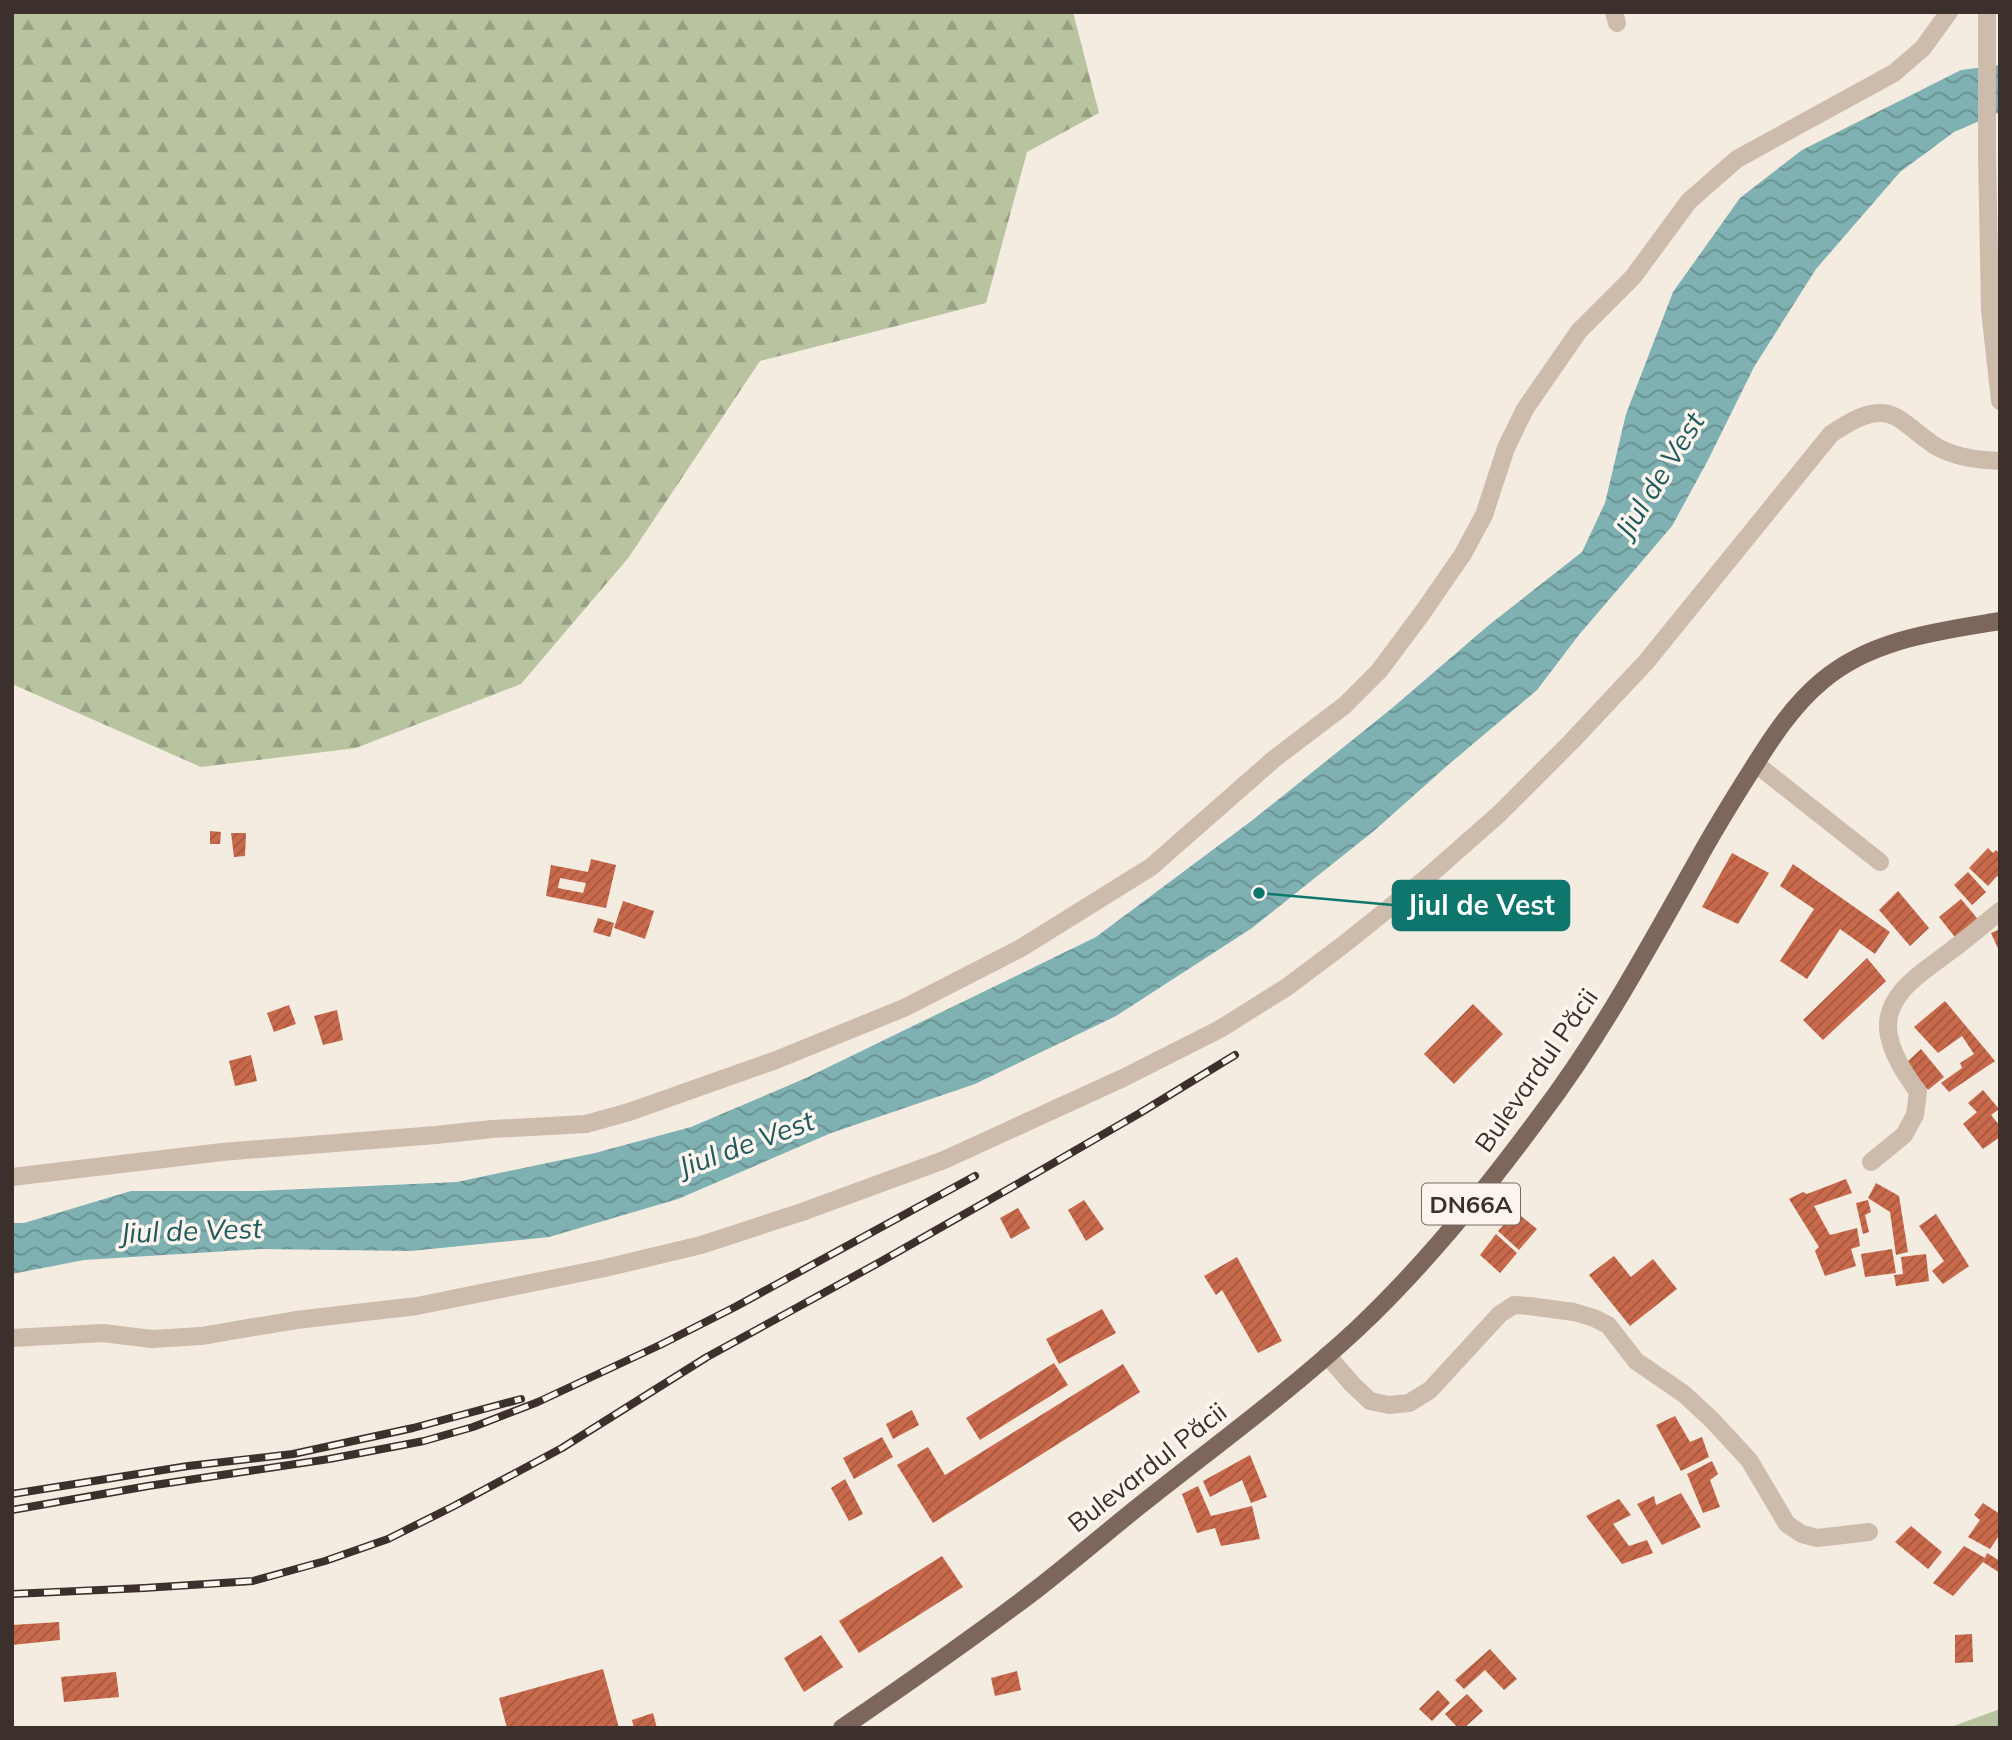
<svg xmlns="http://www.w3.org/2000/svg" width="2012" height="1740" font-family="Mulish,sans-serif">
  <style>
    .grass { fill: #b8c4a0 }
    .forest { fill: url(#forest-firs) }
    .water { fill: url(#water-waves) }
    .building { fill: url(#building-hatch); fill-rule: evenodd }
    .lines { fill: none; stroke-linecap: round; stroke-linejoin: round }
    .minor { stroke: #cdbbac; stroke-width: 18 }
    .major { stroke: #7d675c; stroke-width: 18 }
    .rail-casing { stroke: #3b302b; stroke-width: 8 }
    .rail { stroke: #fbf5ee; stroke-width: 5; stroke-dasharray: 16; stroke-linecap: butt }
    .labels { text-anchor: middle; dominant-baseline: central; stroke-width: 7; stroke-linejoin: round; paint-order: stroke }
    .shield { fill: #fbf5ee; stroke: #756b66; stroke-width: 2 }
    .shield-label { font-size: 24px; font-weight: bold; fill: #3b302b }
    .street-label { font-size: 26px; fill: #3b302b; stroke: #fbf5ee }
    .water-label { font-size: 28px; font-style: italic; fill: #1f5a5e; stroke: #fbf5ee }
    .leader { fill: none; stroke: #0f766e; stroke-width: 2.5 }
    .callout-dot { fill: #0f766e; stroke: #fbf5ee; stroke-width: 2.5 }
    .callout { fill: #0f766e; stroke: #0f766e; stroke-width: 2.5 }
    .callout-label { font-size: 28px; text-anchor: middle; font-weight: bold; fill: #fff }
  </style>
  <defs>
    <pattern id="forest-firs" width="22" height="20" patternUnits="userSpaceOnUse" patternTransform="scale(1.75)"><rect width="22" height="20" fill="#b8c4a0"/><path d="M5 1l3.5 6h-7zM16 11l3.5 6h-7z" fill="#97a083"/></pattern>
    <pattern id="water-waves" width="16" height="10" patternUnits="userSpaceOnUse" patternTransform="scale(1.75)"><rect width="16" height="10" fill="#7fb0b2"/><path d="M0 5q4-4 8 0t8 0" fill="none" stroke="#699091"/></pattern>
    <pattern id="building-hatch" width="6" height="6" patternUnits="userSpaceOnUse" patternTransform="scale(1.75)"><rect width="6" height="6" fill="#c8694b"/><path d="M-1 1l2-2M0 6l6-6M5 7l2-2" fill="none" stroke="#a4573f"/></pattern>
  </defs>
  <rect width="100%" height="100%" fill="#f4ebe1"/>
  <!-- grass -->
  <path class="grass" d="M2000 1709V1728H1948Z"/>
  <!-- forest -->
  <path class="forest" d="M12 12H1073L1099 113 1027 152 986 303 760 361 629 557 521 684 356 748 201 767 12 684Z"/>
  <!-- water -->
  <path class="water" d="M2000 65V112L1954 132 1900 172 1816 269 1754 367 1708 460 1672 526 1578 636 1537 690 1448 765 1375 830 1252 928 1116 1016 975 1084 831 1133 678 1199 549 1237 411 1251 261 1249 84 1260 12 1274V1223H24L131 1191H258L457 1182 595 1153 691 1127 806 1078 1096 937 1254 819 1391 709 1489 625 1582 552 1605 503 1626 414 1673 292 1740 198 1802 150 1961 70Z"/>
  <!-- building -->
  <path class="building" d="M210 831 221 832 220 844H210Z
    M231 833H246L245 856 234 857Z
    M1988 848 1993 853 1996 850 2000 854V879L1997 876 1988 886 1969 868Z
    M1732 853 1769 873 1738 924 1702 907Z
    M591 859 616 865 606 908 546 896 551 865 588 872ZM560 878 586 883 583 893 558 888Z
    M1793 864 1890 932 1875 954 1840 929 1807 979 1780 961 1814 909 1780 886Z
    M1968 872 1986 892 1972 905 1954 885Z
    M1898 891 1929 928 1910 946 1879 910Z
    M1961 899 1981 923 1958 941 1939 917Z
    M623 901 654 911 645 939 614 928Z
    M598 918 614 923 610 937 593 932Z
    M2000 929V953L1991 933Z
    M1867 958 1886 981 1823 1040 1803 1020Z
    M1945 1001 1995 1061 1949 1092 1941 1083 1962 1068 1960 1063 1974 1054 1962 1036 1938 1053 1914 1027Z
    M1473 1004 1503 1034 1454 1084 1424 1054Z
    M289 1005 296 1024 274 1032 267 1013Z
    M337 1010 343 1040 323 1045 314 1016Z
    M1921 1049 1944 1077 1928 1090 1906 1063Z
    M251 1055 257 1081 235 1086 229 1061Z
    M1983 1090 1999 1109 1991 1115 2000 1126V1137L1983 1149 1963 1124 1977 1112 1968 1103Z
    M1846 1179 1852 1193 1814 1206 1830 1235 1857 1228 1860 1246 1851 1249 1856 1266 1825 1276 1815 1251 1819 1247 1789 1199 1803 1192 1807 1194Z
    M1876 1183 1899 1196 1908 1252 1896 1255 1890 1212 1868 1198Z
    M1084 1200 1104 1229 1086 1241 1068 1210Z
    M1868 1200 1871 1212 1865 1215 1869 1232 1863 1234 1856 1203Z
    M1018 1208 1030 1228 1011 1239 1000 1218Z
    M1516 1212 1537 1229 1519 1250 1498 1231Z
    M1936 1214 1969 1266 1943 1284 1932 1271 1944 1261 1919 1226Z
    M1496 1234 1517 1253 1500 1273 1480 1255Z
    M1892 1249 1896 1273 1865 1277 1861 1254Z
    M1926 1254 1929 1281 1896 1286 1894 1275 1903 1274 1901 1257Z
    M1614 1256 1631 1277 1653 1259 1677 1289 1630 1326 1589 1275Z
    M1237 1257 1282 1341 1258 1353 1222 1290 1216 1295 1204 1276Z
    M1102 1309 1116 1333 1059 1364 1046 1339Z
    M1054 1363 1068 1385 980 1440 966 1418Z
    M1123 1364 1140 1392 933 1523 897 1465 928 1447 945 1475Z
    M912 1410 919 1425 893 1439 886 1424Z
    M1675 1416 1690 1442 1702 1437 1709 1457 1681 1471 1656 1425Z
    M882 1437 893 1457 854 1479 843 1458Z
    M1250 1455 1267 1497 1251 1503 1242 1480 1210 1497 1203 1481Z
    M1712 1461 1718 1474 1710 1480 1720 1507 1703 1513 1687 1474Z
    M845 1479 863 1514 849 1521 831 1488Z
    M1198 1486 1211 1516 1252 1506 1260 1539 1221 1546 1215 1528 1197 1533 1182 1494Z
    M1681 1493 1701 1527 1662 1545 1637 1504 1654 1496 1656 1505Z
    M1619 1499 1631 1515 1613 1524 1629 1546 1647 1540 1653 1553 1622 1564 1586 1516Z
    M1983 1503 2000 1514V1534L1990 1549 1968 1537 1980 1520 1974 1515Z
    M1911 1526 1942 1552 1928 1569 1895 1542Z
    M1964 1546 1985 1558 1987 1553 2000 1561V1573L1983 1562 1953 1596 1933 1583Z
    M942 1556 963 1587 859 1653 839 1621Z
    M59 1622 60 1640 12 1645V1625Z
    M1972 1634 1973 1662 1955 1663V1635Z
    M821 1635 843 1667 804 1692 784 1658Z
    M1490 1649 1517 1679 1504 1690 1485 1670 1464 1689 1455 1680Z
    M603 1669 619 1728H507L499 1698Z
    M1017 1671 1021 1690 995 1696 991 1678Z
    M116 1672 119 1697 64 1702 61 1677Z
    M1438 1690 1450 1703 1432 1721 1419 1709Z
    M1467 1694 1483 1711 1464 1728H1458L1445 1714Z
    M653 1713 657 1728H634L632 1720Z"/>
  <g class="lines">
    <!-- minor -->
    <path class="minor" d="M1614 12 1617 23
      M1987 12V154L1990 310 2000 401
      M1756 764 1880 862
      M1871 1162 1904 1135 1915 1115 1918 1092C1905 1074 1890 1052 1888 1029 1886 992 1924 972 1949 952 1967 939 1983 925 2000 911
      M12 1177 222 1152 436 1135 492 1129 586 1124 629 1112 776 1060 904 1008 1021 948 1151 867 1274 759 1345 705 1379 671 1423 612 1463 554 1484 515 1506 448 1525 409 1579 331 1633 277 1689 201 1737 159 1894 73 1923 48 1949 12
      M12 1338 103 1333 152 1339 201 1336 296 1320 417 1306 605 1268 701 1245 802 1212 944 1160 1123 1078 1220 1029 1287 987 1343 945 1424 880 1499 814 1571 742 1646 662 1831 434C1849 422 1875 405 1896 417 1912 426 1925 441 1941 449 1960 458 1979 460 2000 461
      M1327 1355 1352 1384 1370 1401 1389 1405 1409 1403 1430 1390 1500 1314 1514 1305 1529 1306 1574 1312 1594 1318 1608 1325 1636 1361 1684 1394 1712 1420 1749 1460 1787 1524 1802 1534 1817 1538 1869 1532"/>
    <!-- major -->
    <path class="major" d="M842 1728C908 1683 973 1638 1037 1589 1069 1564 1101 1537 1133 1511 1208 1451 1287 1394 1357 1329 1425 1265 1485 1191 1540 1116 1600 1037 1647 950 1696 863 1713 832 1732 801 1751 771 1771 739 1792 706 1822 681 1871 639 1939 631 2000 621"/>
    <!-- rail casing -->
    <g class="rail-casing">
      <path id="rail" d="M12 1494 188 1466 293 1454 413 1428 521 1399
        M12 1510 148 1486 329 1459 424 1441 473 1427 538 1402 660 1345 735 1307 975 1176
        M12 1594 144 1588 253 1581 325 1561 388 1539 452 1507 562 1448 707 1357 880 1262 1019 1183 1140 1113 1235 1055"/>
    </g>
    <!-- rail -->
    <use href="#rail" class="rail"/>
  </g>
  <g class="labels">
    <!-- shield labels -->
    <rect class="shield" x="1422" y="1183.5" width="98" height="41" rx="5"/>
    <g class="shield-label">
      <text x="1471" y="1204">DN66A</text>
    </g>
    <!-- street labels -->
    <g class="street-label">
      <text transform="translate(1536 1070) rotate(-55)">Bulevardul Păcii</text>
      <text transform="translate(1147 1467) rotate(-38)">Bulevardul Păcii</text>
    </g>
    <!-- water labels -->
    <g class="water-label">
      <text transform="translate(1659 475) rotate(-58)">Jiul de Vest</text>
      <text transform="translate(746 1143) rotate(-20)">Jiul de Vest</text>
      <text transform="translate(191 1230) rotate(-2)">Jiul de Vest</text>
    </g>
  </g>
  <!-- callouts -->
  <path class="leader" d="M1259 893L1393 905"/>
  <circle class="callout-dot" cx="1259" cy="893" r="7"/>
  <rect class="callout" x="1393" y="881" width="176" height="49" rx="7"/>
  <g class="callout-label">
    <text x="1481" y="915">Jiul de Vest</text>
  </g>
  <!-- border -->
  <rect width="2012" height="1740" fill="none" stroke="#3b302b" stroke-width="28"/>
</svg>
